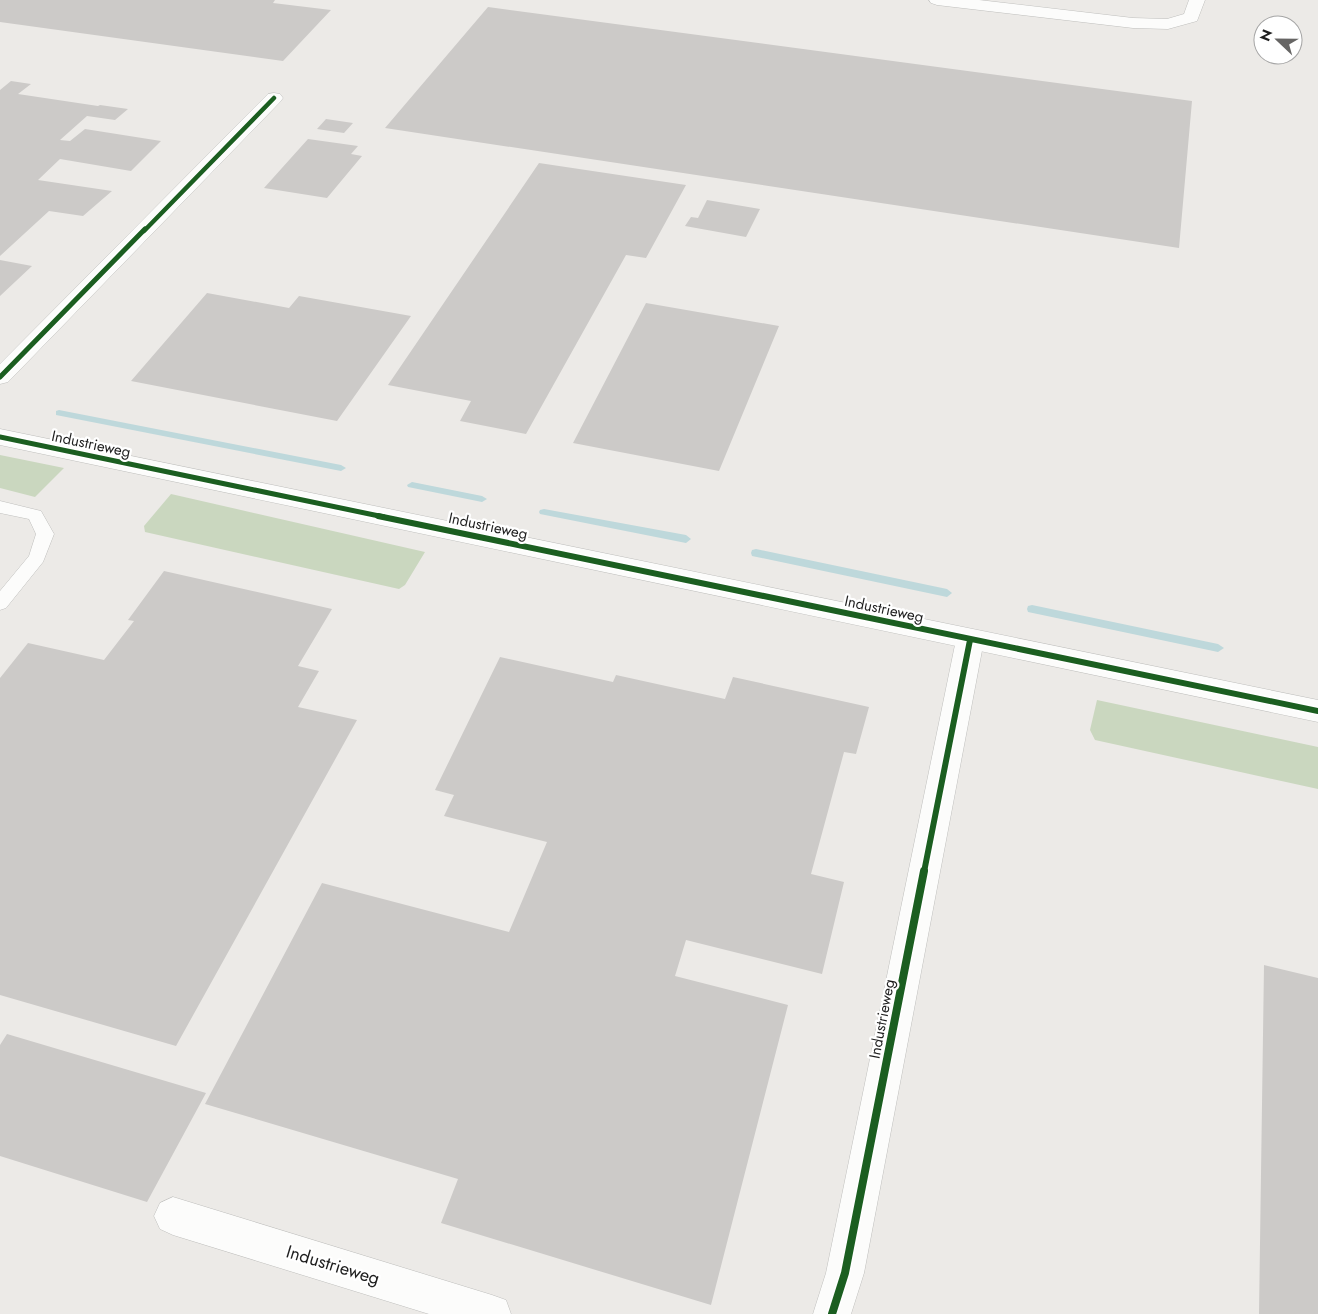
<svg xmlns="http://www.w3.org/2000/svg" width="1318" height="1314" font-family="Jost,sans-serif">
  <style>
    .forest { fill: #cad7bf }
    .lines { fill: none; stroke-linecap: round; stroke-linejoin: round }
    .stream { fill: #bed8db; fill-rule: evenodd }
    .building { fill: #cccac8 }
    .service-casing { stroke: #bfbfbd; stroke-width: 1 }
    .minor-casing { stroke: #bfbfbd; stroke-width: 1 }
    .tertiary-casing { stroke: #bfbfbd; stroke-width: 1 }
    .service { fill: #fcfcfb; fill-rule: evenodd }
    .minor { fill: #fcfcfb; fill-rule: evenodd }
    .tertiary { fill: #fcfcfb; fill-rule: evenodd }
    .cycleway-far3-casing { stroke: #fff; stroke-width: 6 }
    .cycleway-far2-casing { stroke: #fff; stroke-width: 8 }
    .cycleway-far1-casing { stroke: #fff; stroke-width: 9 }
    .cycleway-casing { stroke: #fff; stroke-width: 11 }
    .cycleway-far3 { stroke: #1b5e20; stroke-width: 4.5 }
    .cycleway-far2 { stroke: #1b5e20; stroke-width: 5 }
    .cycleway-far1 { stroke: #1b5e20; stroke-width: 6 }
    .cycleway { stroke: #1b5e20; stroke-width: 8 }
    .labels { text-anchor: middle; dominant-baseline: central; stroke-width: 4.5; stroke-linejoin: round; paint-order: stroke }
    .street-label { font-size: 15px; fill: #1e1e1e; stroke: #fff }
    .near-street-label { font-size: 18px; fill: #1e1e1e; stroke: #fff }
  </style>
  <rect width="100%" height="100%" fill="#eceae7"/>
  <!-- forest -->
  <path class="forest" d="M0 455 64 468 35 497 0 488Z
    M171 494 425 552 405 585 399 589 145 532 144 526Z
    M1097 700 1318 747V789L1095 740 1090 730Z"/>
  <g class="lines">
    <!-- stream -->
    <path class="stream" d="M59 410 341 465 346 468 341 471 56 415V411Z
      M412 482 482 496 487 499 482 502 408 487 407 485Z
      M544 509 686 535 691 539 686 543 540 514 539 512 540 510Z
      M756 549 947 589 952 593 947 597 752 556 751 553 752 550Z
      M1032 605 1218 644 1224 648 1218 652 1028 612 1027 609 1028 606Z"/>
  </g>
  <!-- building -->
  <path class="building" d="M0 0H275L273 3 331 10 283 61 0 22Z
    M488 7 1192 101 1179 248 385 128Z
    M11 81 31 84 18 94 98 106 100 105 128 109 115 120 87 116 60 140 70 141 85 129 161 141 131 171 60 159 38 180 112 191 83 216 49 211 0 256V90Z
    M326 119 353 123 344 133 317 129Z
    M308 139 358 146 351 154 362 156 327 198 264 188Z
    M539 163 686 185 646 258 626 255 526 434 460 421 471 401 388 385Z
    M707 200 760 209 746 237 685 226 691 217 698 218Z
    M0 260 32 266 0 296Z
    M207 293 289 308 299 296 411 316 337 421 131 381Z
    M646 303 779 326 719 471 573 443Z
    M164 571 332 609 298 666 319 671 298 707 357 720 176 1046 0 995V678L28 643 104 660 134 621 128 620Z
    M500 657 613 682 616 675 725 699 733 677 869 707 856 754 844 752 811 874 844 882 822 974 686 940 675 976 788 1005 711 1305 441 1223 458 1179 205 1104 322 883 509 932 547 842 444 816 454 795 435 790Z
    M1264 965 1318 978V1314H1259Z
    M7 1034 206 1093 147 1202 0 1156V1045Z"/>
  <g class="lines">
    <!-- service casing -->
    <g class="service-casing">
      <path id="service" d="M0 501 41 511 54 534 43 562 6 608 0 610V591L29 556 36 534 29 519 0 513Z"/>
    </g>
    <!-- minor casing -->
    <g class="minor-casing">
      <path id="minor" d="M929 0H979L1133 18 1167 19 1184 14 1189 0H1205L1197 21 1168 29 1133 28 937 5 931 3Z
        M274 93 280 94 283 98 280 102 8 382 0 384V364L268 94Z
        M970 630 980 633 984 640 864 1273 851 1314H813L826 1273 956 640 960 633Z
        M173 1197 492 1295 506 1300 511 1314H429L173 1235 160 1229 154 1216 160 1203Z"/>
    </g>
    <!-- tertiary casing -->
    <g class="tertiary-casing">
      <path id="tertiary" d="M0 429 1318 700V722L0 445Z"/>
    </g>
    <!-- service -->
    <use href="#service" class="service"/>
    <!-- minor -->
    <use href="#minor" class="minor"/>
    <!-- tertiary -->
    <use href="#tertiary" class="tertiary"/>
    <!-- cycleway-far3 casing -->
    <g class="cycleway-far3-casing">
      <path id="cycleway-far3" d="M144 231 274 98"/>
    </g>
    <!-- cycleway-far2 casing -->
    <g class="cycleway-far2-casing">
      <path id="cycleway-far2" d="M0 377 145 229
        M0 437 384 517"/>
    </g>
    <!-- cycleway-far1 casing -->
    <g class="cycleway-far1-casing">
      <path id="cycleway-far1" d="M378 516 1318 711
        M924 872 970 640"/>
    </g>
    <!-- cycleway casing -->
    <g class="cycleway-casing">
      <path id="cycleway" d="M832 1314 845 1273 924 871"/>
    </g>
    <!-- cycleway-far3 -->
    <use href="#cycleway-far3" class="cycleway-far3"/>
    <!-- cycleway-far2 -->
    <use href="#cycleway-far2" class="cycleway-far2"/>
    <!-- cycleway-far1 -->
    <use href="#cycleway-far1" class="cycleway-far1"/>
    <!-- cycleway -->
    <use href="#cycleway" class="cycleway"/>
  </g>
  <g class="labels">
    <!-- street labels -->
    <g class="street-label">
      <text transform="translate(91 444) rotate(12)">Industrieweg</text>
      <text transform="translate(488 526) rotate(12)">Industrieweg</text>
      <text transform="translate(884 609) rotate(12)">Industrieweg</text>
      <text transform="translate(882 1019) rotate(-79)">Industrieweg</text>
    </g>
    <!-- near-street labels -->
    <g class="near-street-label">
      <text transform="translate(333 1265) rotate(17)">Industrieweg</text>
    </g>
  </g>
  <!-- north arrow -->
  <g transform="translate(1278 40) rotate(292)"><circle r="24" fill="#ffffff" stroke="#a5a5a5"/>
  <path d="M0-4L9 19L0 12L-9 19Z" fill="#666564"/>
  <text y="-8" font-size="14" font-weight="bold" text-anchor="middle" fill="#1e1e1e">N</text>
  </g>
</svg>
